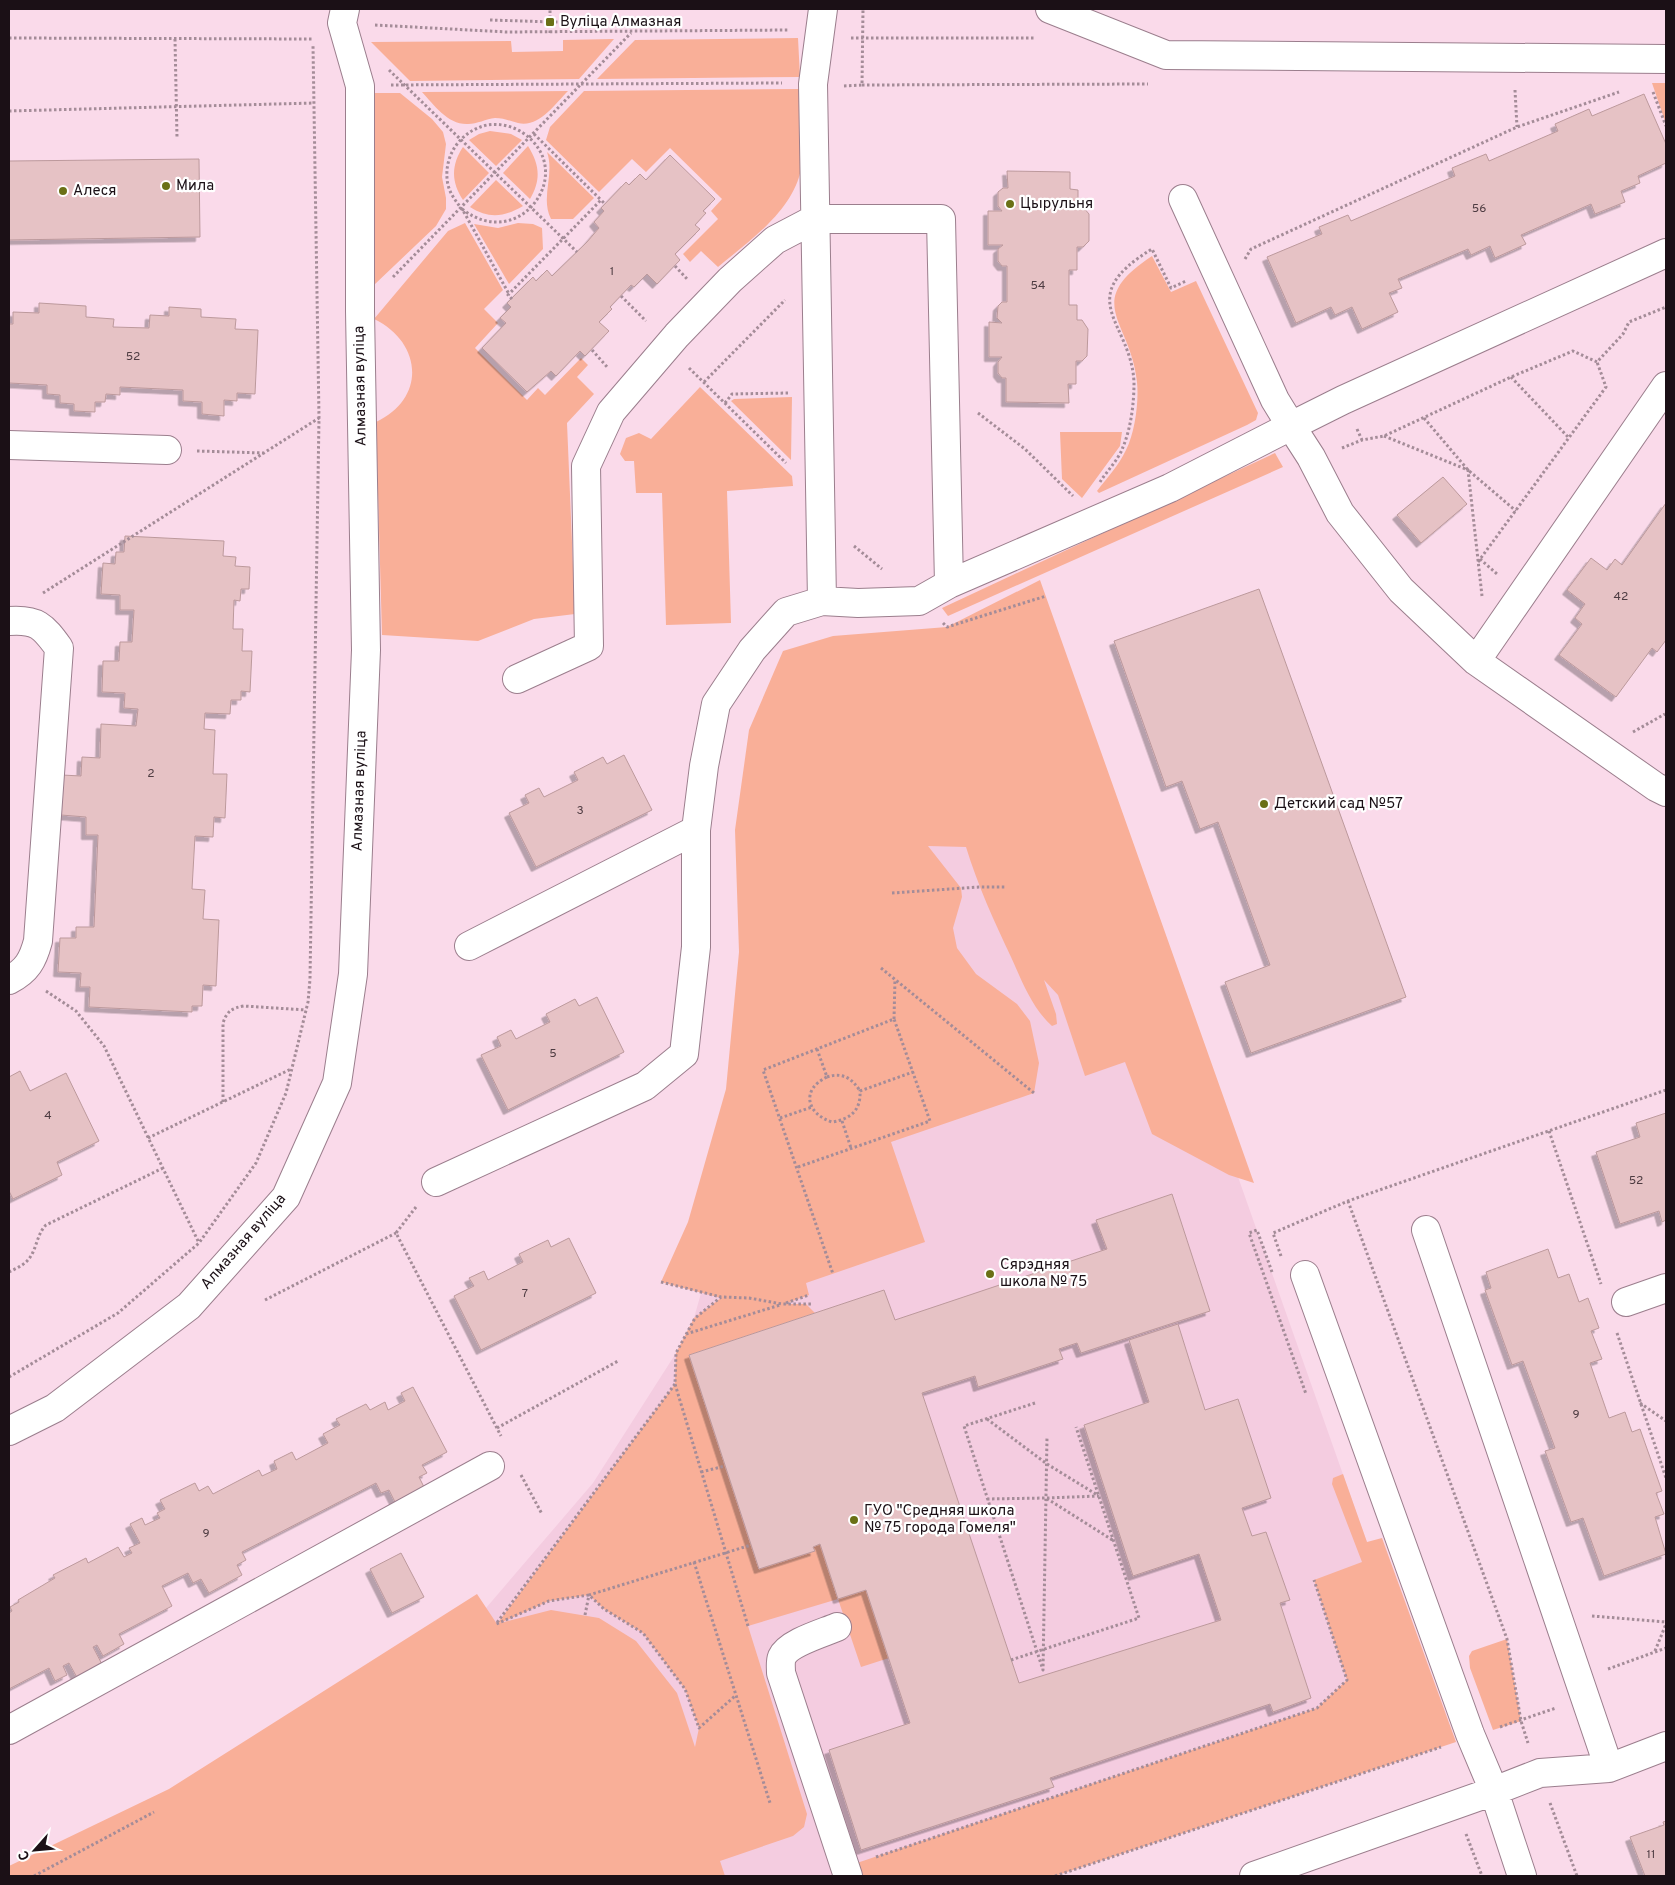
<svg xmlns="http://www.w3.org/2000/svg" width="1675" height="1885" font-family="Overpass,sans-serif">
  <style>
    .built { fill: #f4cce0 }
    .green { fill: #f9af98; fill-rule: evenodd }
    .building { fill: #e6c2c5; stroke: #bc999c; filter: url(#shadow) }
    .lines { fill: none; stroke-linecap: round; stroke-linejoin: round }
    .minor-casing { stroke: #9b7e8d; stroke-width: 30 }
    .path { stroke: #a48c98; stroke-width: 3; stroke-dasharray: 2.5 2.5; stroke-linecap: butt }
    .minor { stroke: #fff; stroke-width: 28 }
    .poi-dot { fill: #6a7016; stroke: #fff; stroke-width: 2 }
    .labels { text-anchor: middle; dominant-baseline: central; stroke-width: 4.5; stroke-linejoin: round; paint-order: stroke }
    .number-label { font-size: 12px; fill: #4e3c42 }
    .poi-label { font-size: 15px; fill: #1b1016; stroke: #fff; text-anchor: start }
    .street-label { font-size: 15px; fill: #1b1016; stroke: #fff }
  </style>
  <defs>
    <filter id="shadow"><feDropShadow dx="-4.5" dy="4.5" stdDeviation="0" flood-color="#0004"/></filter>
  </defs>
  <rect width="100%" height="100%" fill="#fadaea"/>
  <!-- built -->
  <path class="built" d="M1038 610 1430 1721 982 1876H33L320 1717 480 1615 593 1483 676 1353 694 1318 756 1098Z"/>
  <!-- green -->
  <path class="green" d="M798 38 800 77 597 79 635 40Z
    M614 39 579 79 410 81 371 42 511 41 512 52 563 51V40Z
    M1652 83H1666V124Z
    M800 89C801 114 805 146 801 169 793 211 749 241 718 267L701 251 690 262 683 254 718 219 711 211 722 199 670 148 646 172 632 159 599 192 546 140 550 127 584 91Z
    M568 91C555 104 539 128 518 123 510 121 504 118 495 118 486 119 477 124 468 124 448 125 434 105 422 92Z
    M370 93H400L432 119 443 132 446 144 442 177 446 198V209L436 226 374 285Z
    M490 131 511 134 522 140 496 166 469 140 479 134Z
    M528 146C540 165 541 180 530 199L503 173Z
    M463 147 489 173 463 200C451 182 451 165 463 147Z
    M547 152 594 198 573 219H551C540 197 555 175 547 152Z
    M496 180 523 206C504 217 489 219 470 207Z
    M465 223 503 290 484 309 498 323 475 348 527 400 538 388 545 395 581 358 588 365 577 377 594 394 567 423 575 614 534 619 478 641 382 635 376 422C427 398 422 342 374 319L448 231Z
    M518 223 533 224 542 228 543 249 509 284 474 224 498 228Z
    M1152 256 1171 292 1196 281 1258 413 1256 420 1247 425 1099 493 1097 491C1107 478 1119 465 1126 450 1135 432 1139 402 1137 382 1131 320 1081 303 1152 256Z
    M700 387 792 476 793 486 727 491 731 623 666 625 662 493H636L634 461H625L620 454 626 438 639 433 651 439Z
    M792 397 791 460 731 401 734 399Z
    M1060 432H1122L1120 446 1082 498 1062 479Z
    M1275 453 1283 467 948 616 942 608Z
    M1040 580 1254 1183 1229 1175 1152 1134 1125 1062 1085 1076 1058 995 1044 980 1056 1014 1057 1024 1052 1026C1032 1008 1022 981 1011 957 994 921 978 886 966 847L928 846 961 888 962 897 953 928 957 948 976 974 1017 1004 1030 1021 1039 1063 1034 1093 891 1142 925 1242 806 1283 809 1295 784 1304H806L815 1313 689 1355 759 1569 814 1551 813 1547 820 1544 838 1599 866 1590 889 1658 861 1667 838 1599 748 1626 807 1814 804 1827 793 1836 720 1861 725 1876H9V1866L169 1789 477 1594 497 1624 675 1384 676 1353 694 1318 721 1298 661 1282 688 1222 726 1089 739 952 735 830 749 730 783 651 833 636 947 627ZM589 1595 604 1609 643 1633 685 1689 699 1728 695 1747 677 1693 636 1641 599 1618 551 1610 500 1623 549 1601Z
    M1343 1474 1367 1542 1382 1538 1456 1742 1055 1876H848L845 1867 1317 1708 1347 1680 1314 1580 1362 1562 1332 1484 1333 1478Z
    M1507 1639 1521 1721 1493 1730 1470 1668 1469 1656 1472 1651Z"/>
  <!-- building -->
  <path class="building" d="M1644 94 1666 144V163L1638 176 1640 183 1621 191 1625 202 1595 214 1591 204 1521 235 1526 244 1495 258 1490 246 1471 255 1468 249 1398 279 1402 288 1389 293 1398 312 1362 329 1352 307 1335 315 1331 307 1296 323 1267 257 1322 234 1319 227 1348 215 1351 221 1455 176 1452 168 1486 154 1489 161 1558 131 1555 124 1589 109 1592 116Z
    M670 155 715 199 703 211 706 213 695 225 700 229 675 254 680 260 657 284 647 274 634 287 631 285 610 307 612 309 599 322 609 331 585 356 580 351 556 376 551 371 527 392 482 348 506 323 500 318 511 307 507 303 533 277 536 281 547 270 552 276 587 242 599 228 594 222 604 211 601 208 626 182 629 185 640 174 646 180Z
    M199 159 200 237 9 240V161Z
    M1007 171 1070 172V189L1078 190V207H1083L1089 214V241L1083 247H1077V270H1069V305H1077V320H1082L1088 329 1087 356 1082 361H1076V384H1068L1069 403 1006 402V378H1002L998 373V362L1002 357H989V322L1002 323 997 318 998 306 1002 302H1007V266H1002L998 261V249L1003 245H988V211H1002L998 206V192L1003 188H1008Z
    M39 303 86 306V317L114 319 113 327 149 328 150 315 169 316V307L201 309V317L236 319 235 329 258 330 255 394 237 393V401L224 400V416L202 414V402L183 401V390L120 387V395L106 394 105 402H95V412L74 411V404L60 403V395L47 394V385L9 383V324H13V312L39 313Z
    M1443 477 1467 504 1421 543 1397 515Z
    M1666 503V640L1657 652 1652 648 1616 697 1559 655 1582 624 1575 618 1585 604 1567 590 1591 558 1607 570 1615 559 1622 565Z
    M125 536 224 541 223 556 236 557 235 566 250 567 249 589H241L240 601 234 600 233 629H243L242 651H252L250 692 241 691V700H231L230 714 205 713 204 729 215 730 213 774H227L225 818 214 817 213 837 195 836 192 889 205 890 203 919 219 920 216 986 203 985 202 1006H192V1012L89 1007 90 987H80L81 973 58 972 60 938H76V927H94L98 835H86V817L61 815 62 775 81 776 82 757 100 758 101 724 136 726 138 709 124 708 125 693 102 692 103 661H119L120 642H132L134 610H120V595L101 594 103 563 115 564 116 552H124Z
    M1259 589 1406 997 1251 1053 1225 982 1270 965 1218 822 1200 829 1182 781 1166 787 1114 641Z
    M624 755 652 810 536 867 509 813 529 803 525 795 539 788 544 797 578 780 574 772 603 757 607 764Z
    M597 997 624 1052 508 1110 481 1055 501 1046 497 1037 511 1030 516 1039 550 1022 546 1014 575 999 579 1006Z
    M20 1071 30 1091 66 1073 99 1141 57 1162 62 1175 13 1199 9 1191V1077Z
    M1666 1113V1220L1662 1222 1659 1211 1620 1224 1596 1152 1640 1137 1636 1123Z
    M1172 1194 1210 1311 1081 1353 1077 1343 1059 1349 1063 1359 978 1387 975 1376 922 1393 1019 1683 1221 1620 1199 1554 1133 1576 1084 1425 1149 1402 1129 1340 1178 1324 1205 1410 1238 1399 1271 1498 1242 1508 1252 1536 1266 1532 1290 1600 1280 1603 1311 1698 1273 1712 1270 1704 1050 1778 1054 1787 861 1850 829 1750 910 1723 866 1590 838 1599 820 1544 813 1547 815 1551 759 1569 689 1355 884 1290 895 1320 1107 1249 1096 1220Z
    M569 1238 596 1293 481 1350 454 1296 474 1286 469 1278 484 1271 488 1280 523 1262 519 1254 548 1240 551 1247Z
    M1548 1249 1558 1278 1569 1274 1579 1302 1588 1298 1599 1328 1591 1331 1602 1359 1590 1363 1609 1418 1625 1412 1632 1432 1640 1429 1662 1491 1656 1493 1664 1514 1655 1517 1666 1554 1604 1576 1583 1518 1571 1522 1545 1451 1555 1448 1523 1361 1512 1365 1485 1290 1491 1288 1486 1272Z
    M413 1387 447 1452 422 1465 427 1473 419 1477 424 1487 395 1502 389 1490 381 1493 376 1483 242 1552 246 1560 237 1565 242 1575 209 1593 201 1579 193 1583 188 1573 162 1586 172 1606 119 1634 124 1644 103 1656 97 1645 93 1647 105 1670 80 1683 69 1663 63 1666 67 1675 55 1681 49 1668 9 1689V1613L12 1611 10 1607 19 1602 18 1600 55 1578 53 1575 86 1558 88 1563 118 1547 124 1557 132 1553 129 1548 140 1543 130 1524 142 1518 145 1525 160 1518 157 1513 165 1509 160 1500 195 1483 199 1491 208 1486 213 1494 259 1470 262 1476 277 1469 274 1461 292 1452 296 1460 328 1443 323 1434 340 1425 336 1419 366 1404 370 1410 385 1402 388 1410 405 1401 401 1393Z
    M401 1553 424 1597 392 1613 370 1569Z
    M1666 1821V1876H1645L1630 1837 1664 1825 1663 1822Z"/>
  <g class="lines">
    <!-- minor casing -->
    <g class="minor-casing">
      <path id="minor" d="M1050 9 1166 55 1666 59
        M1183 199 1275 400 1291 426 1343 400 1666 253
        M9 445 167 450
        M949 584 1170 488 1291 426 1311 457 1340 513 1401 590 1476 661 1656 787 1666 792
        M9 621C37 619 43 626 59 648L38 941C33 960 27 971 9 980
        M1476 661 1666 386
        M517 679 589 646 586 466 611 412 677 335 730 280 775 240 815 219H941L949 584 919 601 858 603 822 601 813 84 823 9
        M469 946 696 830 704 766 716 704 752 650 786 612 822 601
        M436 1182 645 1086 684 1054 696 947V830
        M1426 1230 1609 1768
        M1305 1275 1470 1734 1494 1791 1540 1773 1609 1768 1666 1746
        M1626 1302 1666 1288
        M9 1431 55 1408 189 1306 286 1197 337 1083 353 974 366 650 360 311V86L342 23 345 9
        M837 1627C823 1633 788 1643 782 1657 780 1662 781 1667 781 1673L848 1876
        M9 1730 490 1466
        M1254 1876 1494 1791 1522 1876"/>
    </g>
    <!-- path -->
    <path class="path" d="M490 20 586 23
      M375 25 507 32 788 30
      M550 33V9
      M9 38 313 39
      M851 38H1034
      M175 39 177 138
      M389 70 577 252
      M391 85 782 83
      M862 85 1148 84
      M844 86 862 85 863 9
      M1515 90 1517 127
      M1653 92 1666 126
      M9 111 314 103
      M534 134 601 200
      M462 209C520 254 579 171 523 133 513 126 499 123 487 125 460 131 442 157 448 185 451 197 459 204 465 214 480 241 494 267 509 294
      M1245 259 1251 249 1517 127 1619 92
      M675 266 688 280
      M393 277 631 33
      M621 296 646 321
      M512 299 508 295 601 200 605 204
      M592 350 608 368
      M689 368 786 463
      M1511 377 1569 438
      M704 382 785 300
      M725 403 732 394 788 393
      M978 413 1025 449 1073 496
      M1424 418 1468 470 1516 511
      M1357 429 1362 440
      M1384 436 1468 470 1482 596
      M1342 448 1362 440 1384 436 1511 377 1573 351 1597 362 1623 334 1629 322 1666 307
      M197 451 264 453
      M1100 482C1107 471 1119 459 1123 447 1131 428 1134 403 1134 383 1132 322 1070 299 1152 249L1171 288 1186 281
      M854 546 882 569
      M1480 559 1497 574
      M1478 562 1606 387 1597 362
      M43 593 319 418
      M943 623 947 627 1046 596
      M1633 732 1665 714
      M892 893 979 887H1006
      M881 968 1034 1093
      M46 991 76 1011 104 1046 199 1243
      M894 1019 895 979
      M817 1049 827 1077C800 1090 807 1114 832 1122 851 1119 861 1110 860 1091L913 1072
      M827 1077C842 1072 852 1078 860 1091
      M223 1102V1023C227 1011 232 1008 244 1006L306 1010
      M780 1118 812 1107
      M842 1121 851 1148
      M1549 1131 1601 1284
      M148 1138 291 1069
      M798 1167 930 1121 894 1019 763 1070 833 1274
      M1348 1201 1507 1639 1521 1721 1528 1743
      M416 1207 396 1233 501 1436
      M1281 1256 1273 1233 1348 1201 1666 1090
      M9 1272C15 1269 22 1266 27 1261 37 1251 36 1235 46 1225L163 1168
      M1272 1272 1257 1230 1249 1233 1306 1394
      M661 1282 721 1297
      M265 1300 396 1233
      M786 1303 809 1295
      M1617 1333 1666 1478
      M686 1334 780 1305
      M9 1377 118 1313 199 1243 256 1163 286 1093 308 1002 310 979 319 418 313 45
      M675 1384 496 1624 549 1601 589 1595 604 1609 643 1633 685 1689 699 1728 735 1696
      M1035 1403 964 1426 1043 1670 1047 1437
      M1640 1403 1666 1421
      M987 1419 1047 1464 1099 1496
      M497 1428 618 1361
      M701 1472 725 1466
      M521 1475 542 1514
      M1047 1498 1098 1496
      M987 1499 1046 1498 1114 1541
      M694 1562 770 1803
      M585 1615 589 1595 751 1545
      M1592 1616 1666 1622
      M748 1626 675 1384 676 1353 695 1318 721 1297 749 1298 782 1304H812
      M1655 1651 1666 1624
      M1011 1660 1139 1618 1076 1427
      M1608 1669 1666 1648
      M1500 1727 1556 1708
      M1550 1803 1577 1876
      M1466 1834 1482 1876
      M876 1857 1317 1708 1347 1680 1314 1580
      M34 1876 154 1812
      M1055 1876 1441 1747"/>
    <!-- minor -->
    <use href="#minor" class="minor"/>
  </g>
  <!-- markers -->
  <g class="poi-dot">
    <rect x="545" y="17" width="10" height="10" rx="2.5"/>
    <circle cx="166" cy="186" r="5"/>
    <circle cx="63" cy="191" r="5"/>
    <circle cx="1010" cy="204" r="5"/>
    <circle cx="1264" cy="804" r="5"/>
    <circle cx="990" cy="1274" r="5"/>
    <circle cx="854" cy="1520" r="5"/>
  </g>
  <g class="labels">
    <!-- number labels -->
    <g class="number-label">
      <text x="1479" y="209">56</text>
      <text x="612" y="272">1</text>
      <text x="1038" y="286">54</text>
      <text x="133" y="357">52</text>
      <text x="1621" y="597">42</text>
      <text x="151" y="774">2</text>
      <text x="580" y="811">3</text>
      <text x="553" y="1054">5</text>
      <text x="48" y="1116">4</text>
      <text x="1636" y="1181">52</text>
      <text x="525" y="1294">7</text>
      <text x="1576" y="1415">9</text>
      <text x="206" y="1534">9</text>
      <text x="1651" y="1855">11</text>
    </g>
    <!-- poi labels -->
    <g class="poi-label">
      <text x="560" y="22">Вуліца Алмазная</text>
      <text x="176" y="186">Мила</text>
      <text x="73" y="191">Алеся</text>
      <text x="1020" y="204">Цырульня</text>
      <text x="1274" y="804">Детский сад №57</text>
      <text x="1000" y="1265">Сярэдняя<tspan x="1000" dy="17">школа № 75</tspan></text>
      <text x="864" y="1511">ГУО "Средняя школа<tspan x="864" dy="17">№ 75 города Гомеля"</tspan></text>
    </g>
    <!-- street labels -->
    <g class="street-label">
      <text transform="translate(361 386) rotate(-91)">Алмазная вуліца</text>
      <text transform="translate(360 791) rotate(-88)">Алмазная вуліца</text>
      <text transform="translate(244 1242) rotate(-49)">Алмазная вуліца</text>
    </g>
  </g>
  <!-- border -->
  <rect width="1675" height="1885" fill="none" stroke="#1b1016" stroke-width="20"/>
  <!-- north arrow -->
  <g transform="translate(35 1850) rotate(243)" stroke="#ffffff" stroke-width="4" paint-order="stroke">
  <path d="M0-4L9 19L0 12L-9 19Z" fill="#1b1016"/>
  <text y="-8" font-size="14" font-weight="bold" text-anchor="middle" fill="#1b1016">С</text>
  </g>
</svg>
